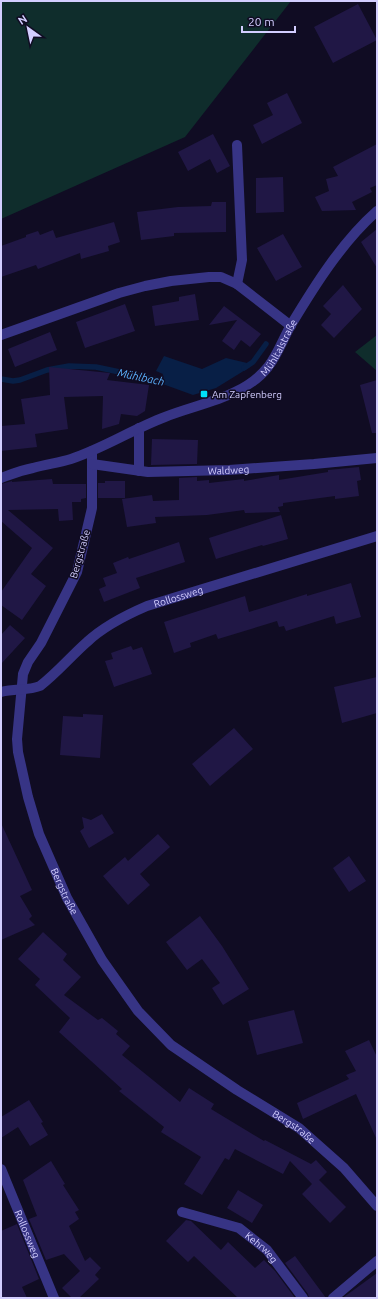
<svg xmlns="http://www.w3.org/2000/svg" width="378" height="1299" font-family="Ubuntu,sans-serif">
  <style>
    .green { fill: #0f2d2c }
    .water { fill: #081f46 }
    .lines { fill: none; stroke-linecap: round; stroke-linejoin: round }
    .stream { stroke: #081f46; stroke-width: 5.5 }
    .building { fill: #201745 }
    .street { stroke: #373485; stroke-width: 10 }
    .poi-dot { fill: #00dff9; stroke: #100c23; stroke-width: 1.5 }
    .labels { text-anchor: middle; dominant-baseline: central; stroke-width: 3; stroke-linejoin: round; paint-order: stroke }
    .street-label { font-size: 10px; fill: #d3ceff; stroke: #100c23 }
    .poi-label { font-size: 10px; fill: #d3ceff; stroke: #100c23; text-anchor: start }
    .water-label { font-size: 11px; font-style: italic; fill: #5cb3ff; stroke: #100c23 }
  </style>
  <rect width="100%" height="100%" fill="#100c23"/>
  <!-- green -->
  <path class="green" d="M1 1H291L185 137 1 219Z
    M377 335V371L355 352Z"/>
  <!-- water -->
  <path class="water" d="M164 356 202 369 226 358 247 363 250 367 216 388 193 395 160 383 163 374 156 371Z"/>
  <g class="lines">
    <!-- stream -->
    <path class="stream" d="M244 368 253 362 266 344
      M1 379 13 381 20 380 47 370 69 366 96 367 167 382"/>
  </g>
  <!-- building -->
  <path class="building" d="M358 4 377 40 333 63 314 27Z
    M287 93 302 123 262 144 253 125 273 115 267 103Z
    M213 134 230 166 217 173 210 159 188 171 178 152Z
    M377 144V185L370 188 372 192 352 202 356 210 322 211 315 197 329 191 326 179 338 176 333 167Z
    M283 177 284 212 256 213V178Z
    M212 202H226V232L174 233V236L141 240 137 212 178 207 211 206Z
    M114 222 120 242 108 246 109 251 81 259 80 253 38 269 36 265 1 277V246L26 237V235L38 231 40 235 53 230 56 238Z
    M377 229V268L361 242Z
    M283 234 302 267 276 281 257 248Z
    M343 285 362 309 334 338 321 325 331 314 323 306Z
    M195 294 199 320 155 326 152 306 179 301V297Z
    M125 304 135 331 85 348 76 322Z
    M224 306 261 334 250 347 241 340 234 350 222 341 237 320 209 325Z
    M50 332 57 350 15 367 8 349Z
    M49 367 110 373 107 380 149 385 145 411 137 416 121 414 119 424 102 429 103 396 64 397 68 429 35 434 37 447 1 451V426L25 424 21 399 50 395Z
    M377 380V433H372L360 385Z
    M152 439 198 440 197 464 151 465Z
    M359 467 361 480 357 481 359 496 335 499V496L283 503V506L278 507 280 512 245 513 244 510 207 515 155 517 156 523 127 527 122 499 152 495 153 501 179 500V478L197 477V481L209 480V483L244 479V481L279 475V480L328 472V470Z
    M52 479 53 484H86V498L81 499V502H72L73 520 59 521 58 509 8 510 53 548 31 574 46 586 22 620 1 605V592L32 548 1 521V484L12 481V482Z
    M105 481H125V498H98V483H105Z
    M281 515 288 539 263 546 262 545 216 559 209 538Z
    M179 542 185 562 136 578 140 588 104 602 99 589 106 586 103 578 117 573 113 563 128 557 129 559Z
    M351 583 361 617 336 624 334 616 286 631 284 626 279 627 277 621 218 639 216 634 190 643 191 647 174 653 164 622 245 596 249 612 307 594V596Z
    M10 625 25 638 1 664V635Z
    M131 646 133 650 142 647 152 674 114 687 105 661 113 659 111 653Z
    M377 677V713L342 723 334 687Z
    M83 714 103 715 100 758 60 755 63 716 83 717Z
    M234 728 253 749 210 786 192 764Z
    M102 814 114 833 89 848 80 831 84 828 82 817 91 820Z
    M1 823 32 890 20 896 32 916 29 919 35 925 1 940Z
    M158 834 170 847 140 874 150 885 128 905 103 876 125 857 128 861Z
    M349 856 366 881 349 892 333 868Z
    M200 916 222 946 249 989 223 1005 212 988 220 983 202 959 187 970 166 942Z
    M43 932 67 954 63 960 81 977 64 995 98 1020 102 1018 118 1031 116 1034 130 1046 122 1055 180 1102 189 1088 214 1104 211 1109 264 1141 265 1140 311 1164 316 1160 327 1172 319 1180 346 1207 330 1223 302 1194 312 1184 290 1161 283 1174 235 1149 229 1160 225 1158 202 1195 184 1184 201 1157 161 1132 164 1127 119 1091 122 1089 59 1032 70 1018 35 985 40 979 18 959Z
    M294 1010 303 1043 257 1055 248 1021Z
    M369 1040 377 1057V1140L356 1094 303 1119 297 1103 349 1079 346 1075 356 1071 345 1051Z
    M29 1100 43 1122 41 1123 48 1135 30 1146 18 1127 1 1138V1117Z
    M51 1161 65 1184 63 1185 79 1210 75 1212 79 1219 69 1226 85 1261 90 1257 101 1268 95 1275 99 1279 79 1298H72L62 1288 80 1271 64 1254 46 1260 29 1219 37 1216 23 1180Z
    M238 1190 263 1205 252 1223 227 1208Z
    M186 1220 191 1221 221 1250 228 1242 255 1268 264 1260 275 1271 295 1298H238L194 1256 188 1262 166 1241Z
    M17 1224 39 1279 22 1287 27 1298H1V1231Z
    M295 1256 309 1275 326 1298H309L308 1294 285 1263Z
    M377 1273V1298H343L344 1297Z"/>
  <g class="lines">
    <!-- street -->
    <g class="street">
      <path d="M237 145 242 260 237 284"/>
      <path d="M1 335 119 293 145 286 171 281 209 277H221L237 284 291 326"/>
      <path id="s1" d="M92 451V508L77 572 41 643 28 662 23 674 17 739 18 752 28 797 39 834 67 898 102 960 138 1011 171 1045 237 1090 299 1128 344 1168 377 1206"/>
      <path id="s2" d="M92 464 148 472 229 470 314 464 377 458"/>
      <path d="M139 471V428"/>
      <path id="s3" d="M1 478C12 474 22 470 33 468 46 464 59 463 71 459 104 448 133 429 165 417 200 403 243 398 268 367 278 354 283 339 291 325 315 285 342 242 377 211"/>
      <path id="s4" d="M1 692C14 688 28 691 40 686 57 673 71 656 87 642 104 626 126 615 147 606L377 536"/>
      <path id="s5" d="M1 1169 54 1298"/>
      <path id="s6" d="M182 1212 239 1228 267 1250 303 1298"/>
      <path d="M333 1298 377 1261"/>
    </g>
  </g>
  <!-- markers -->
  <rect class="poi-dot" x="200" y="390" width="8" height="8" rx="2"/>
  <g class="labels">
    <!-- street labels -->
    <g class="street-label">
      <text stroke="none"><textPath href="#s3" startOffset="314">Mühltalstraße</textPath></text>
      <text stroke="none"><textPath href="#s2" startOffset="137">Waldweg</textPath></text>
      <text transform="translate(80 554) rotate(-74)">Bergstraße</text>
      <text stroke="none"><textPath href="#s4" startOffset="207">Rollossweg</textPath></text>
      <text stroke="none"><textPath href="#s1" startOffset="464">Bergstraße</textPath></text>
      <text stroke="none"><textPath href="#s1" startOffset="800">Bergstraße</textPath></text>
      <text stroke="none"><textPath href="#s5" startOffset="70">Rollossweg</textPath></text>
      <text stroke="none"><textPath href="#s6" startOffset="89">Kehrweg</textPath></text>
    </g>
    <!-- poi labels -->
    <g class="poi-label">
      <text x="212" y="394">Am Zapfenberg</text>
    </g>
    <!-- water labels -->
    <g class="water-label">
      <text transform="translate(141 377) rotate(12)">Mühlbach</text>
    </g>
  </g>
  <!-- border -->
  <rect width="378" height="1299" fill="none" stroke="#d3ceff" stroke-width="4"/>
  <!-- north arrow -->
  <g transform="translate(28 28) rotate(327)" stroke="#100c23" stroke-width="3" paint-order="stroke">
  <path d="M0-3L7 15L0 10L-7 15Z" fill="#d3ceff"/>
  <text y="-6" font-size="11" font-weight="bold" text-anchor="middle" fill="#d3ceff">N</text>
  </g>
  <!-- scale -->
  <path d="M242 26v6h53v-6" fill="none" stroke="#d3ceff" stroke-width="2"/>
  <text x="248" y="26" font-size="12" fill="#d3ceff" stroke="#100c23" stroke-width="3" paint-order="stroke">20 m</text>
</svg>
